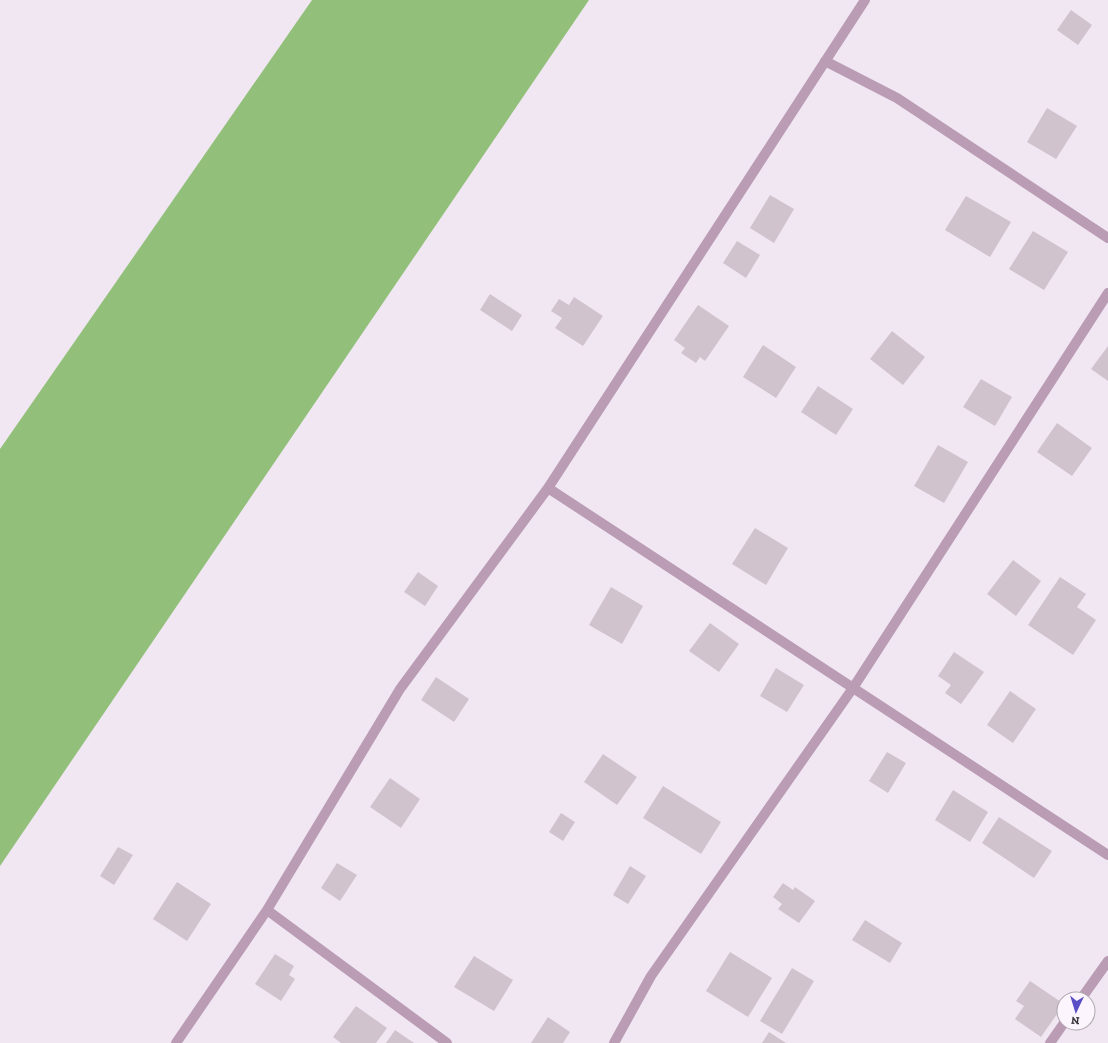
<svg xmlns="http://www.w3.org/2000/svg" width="1108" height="1043" font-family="'Zilla Slab',serif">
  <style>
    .forest { fill: #92c07b }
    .building { fill: #d0c3cd }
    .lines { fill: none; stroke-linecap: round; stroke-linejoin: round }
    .street { stroke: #ba9cb5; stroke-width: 10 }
  </style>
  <rect width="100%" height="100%" fill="#f1e7f2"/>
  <!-- forest -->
  <path class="forest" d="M312 0H589L0 866V449Z"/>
  <!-- building -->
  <path class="building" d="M1071 10 1092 25 1078 45 1057 30Z
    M1047 108 1077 126 1056 159 1027 142Z
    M770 195 794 209 774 243 750 228Z
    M966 196 1011 222 990 257 945 230Z
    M1033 231 1068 252 1044 290 1009 269Z
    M737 241 760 255 746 278 723 263Z
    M490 294 522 315 512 331 480 310Z
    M574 297 603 316 583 346 555 328 562 318 551 311 559 299 569 305Z
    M698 305 729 326 705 361 700 357 696 363 681 353 685 348 674 340Z
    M892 331 925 357 903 385 870 359Z
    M763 345 796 367 776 398 743 377Z
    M1108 346V381L1091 369Z
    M981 379 1012 397 995 426 963 407Z
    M818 386 853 409 836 435 801 412Z
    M1057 423 1092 448 1072 476 1037 452Z
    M938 445 968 462 944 503 914 486Z
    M755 528 788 548 766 585 732 564Z
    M1013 560 1041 581 1016 616 987 594Z
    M418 572 438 586 425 606 404 592Z
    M1060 577 1086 594 1077 607 1096 620 1073 655 1028 625Z
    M611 587 643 606 622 644 589 625Z
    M710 623 739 644 719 672 689 651Z
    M954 652 984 672 961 704 945 693 951 685 938 676Z
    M776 668 804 685 787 712 760 696Z
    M436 677 469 699 454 722 421 700Z
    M1010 691 1036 709 1013 743 987 725Z
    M887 752 906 763 888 793 869 781Z
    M603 754 637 777 617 805 584 782Z
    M390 778 420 799 401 828 370 807Z
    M663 786 721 822 701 854 643 818Z
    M953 790 988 812 970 842 935 820Z
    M561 813 575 822 563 841 549 832Z
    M999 817 1052 851 1034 878 982 843Z
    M118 847 133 855 114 885 100 876Z
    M337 863 357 875 340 901 321 888Z
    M630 866 646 876 628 904 613 895Z
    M177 882 211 904 187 941 153 919Z
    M783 883 793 890 795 887 815 901 799 923 778 909 782 904 773 897Z
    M865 920 902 943 890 963 852 940Z
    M730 952 772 978 748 1017 706 991Z
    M275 954 294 966 289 975 295 979 281 1001 255 984Z
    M474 956 513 980 494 1011 454 987Z
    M792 968 814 981 782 1034 760 1021Z
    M1030 981 1064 1004 1041 1037 1015 1019 1024 1006 1016 1001Z
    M356 1006 387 1028 376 1043H341L333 1037Z
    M548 1017 570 1032 563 1043H531Z
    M395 1030 414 1043H386Z
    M769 1032 786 1043H762Z"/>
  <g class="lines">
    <!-- street -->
    <path class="street" d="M825 61 897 98 1108 238
      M548 488 1108 855
      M267 910 447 1043
      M1081 999 1108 961
      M176 1043 267 910 400 689 548 488 865 0
      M614 1043 651 976 853 688 1108 293
      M1050 1043 1064 1023"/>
  </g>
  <!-- north arrow -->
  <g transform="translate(1076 1011) rotate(184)"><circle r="19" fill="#fdf5fe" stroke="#aea8af"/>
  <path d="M0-3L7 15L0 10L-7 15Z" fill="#5a4ec6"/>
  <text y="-6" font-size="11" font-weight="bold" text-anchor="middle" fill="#383438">N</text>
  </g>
</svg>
